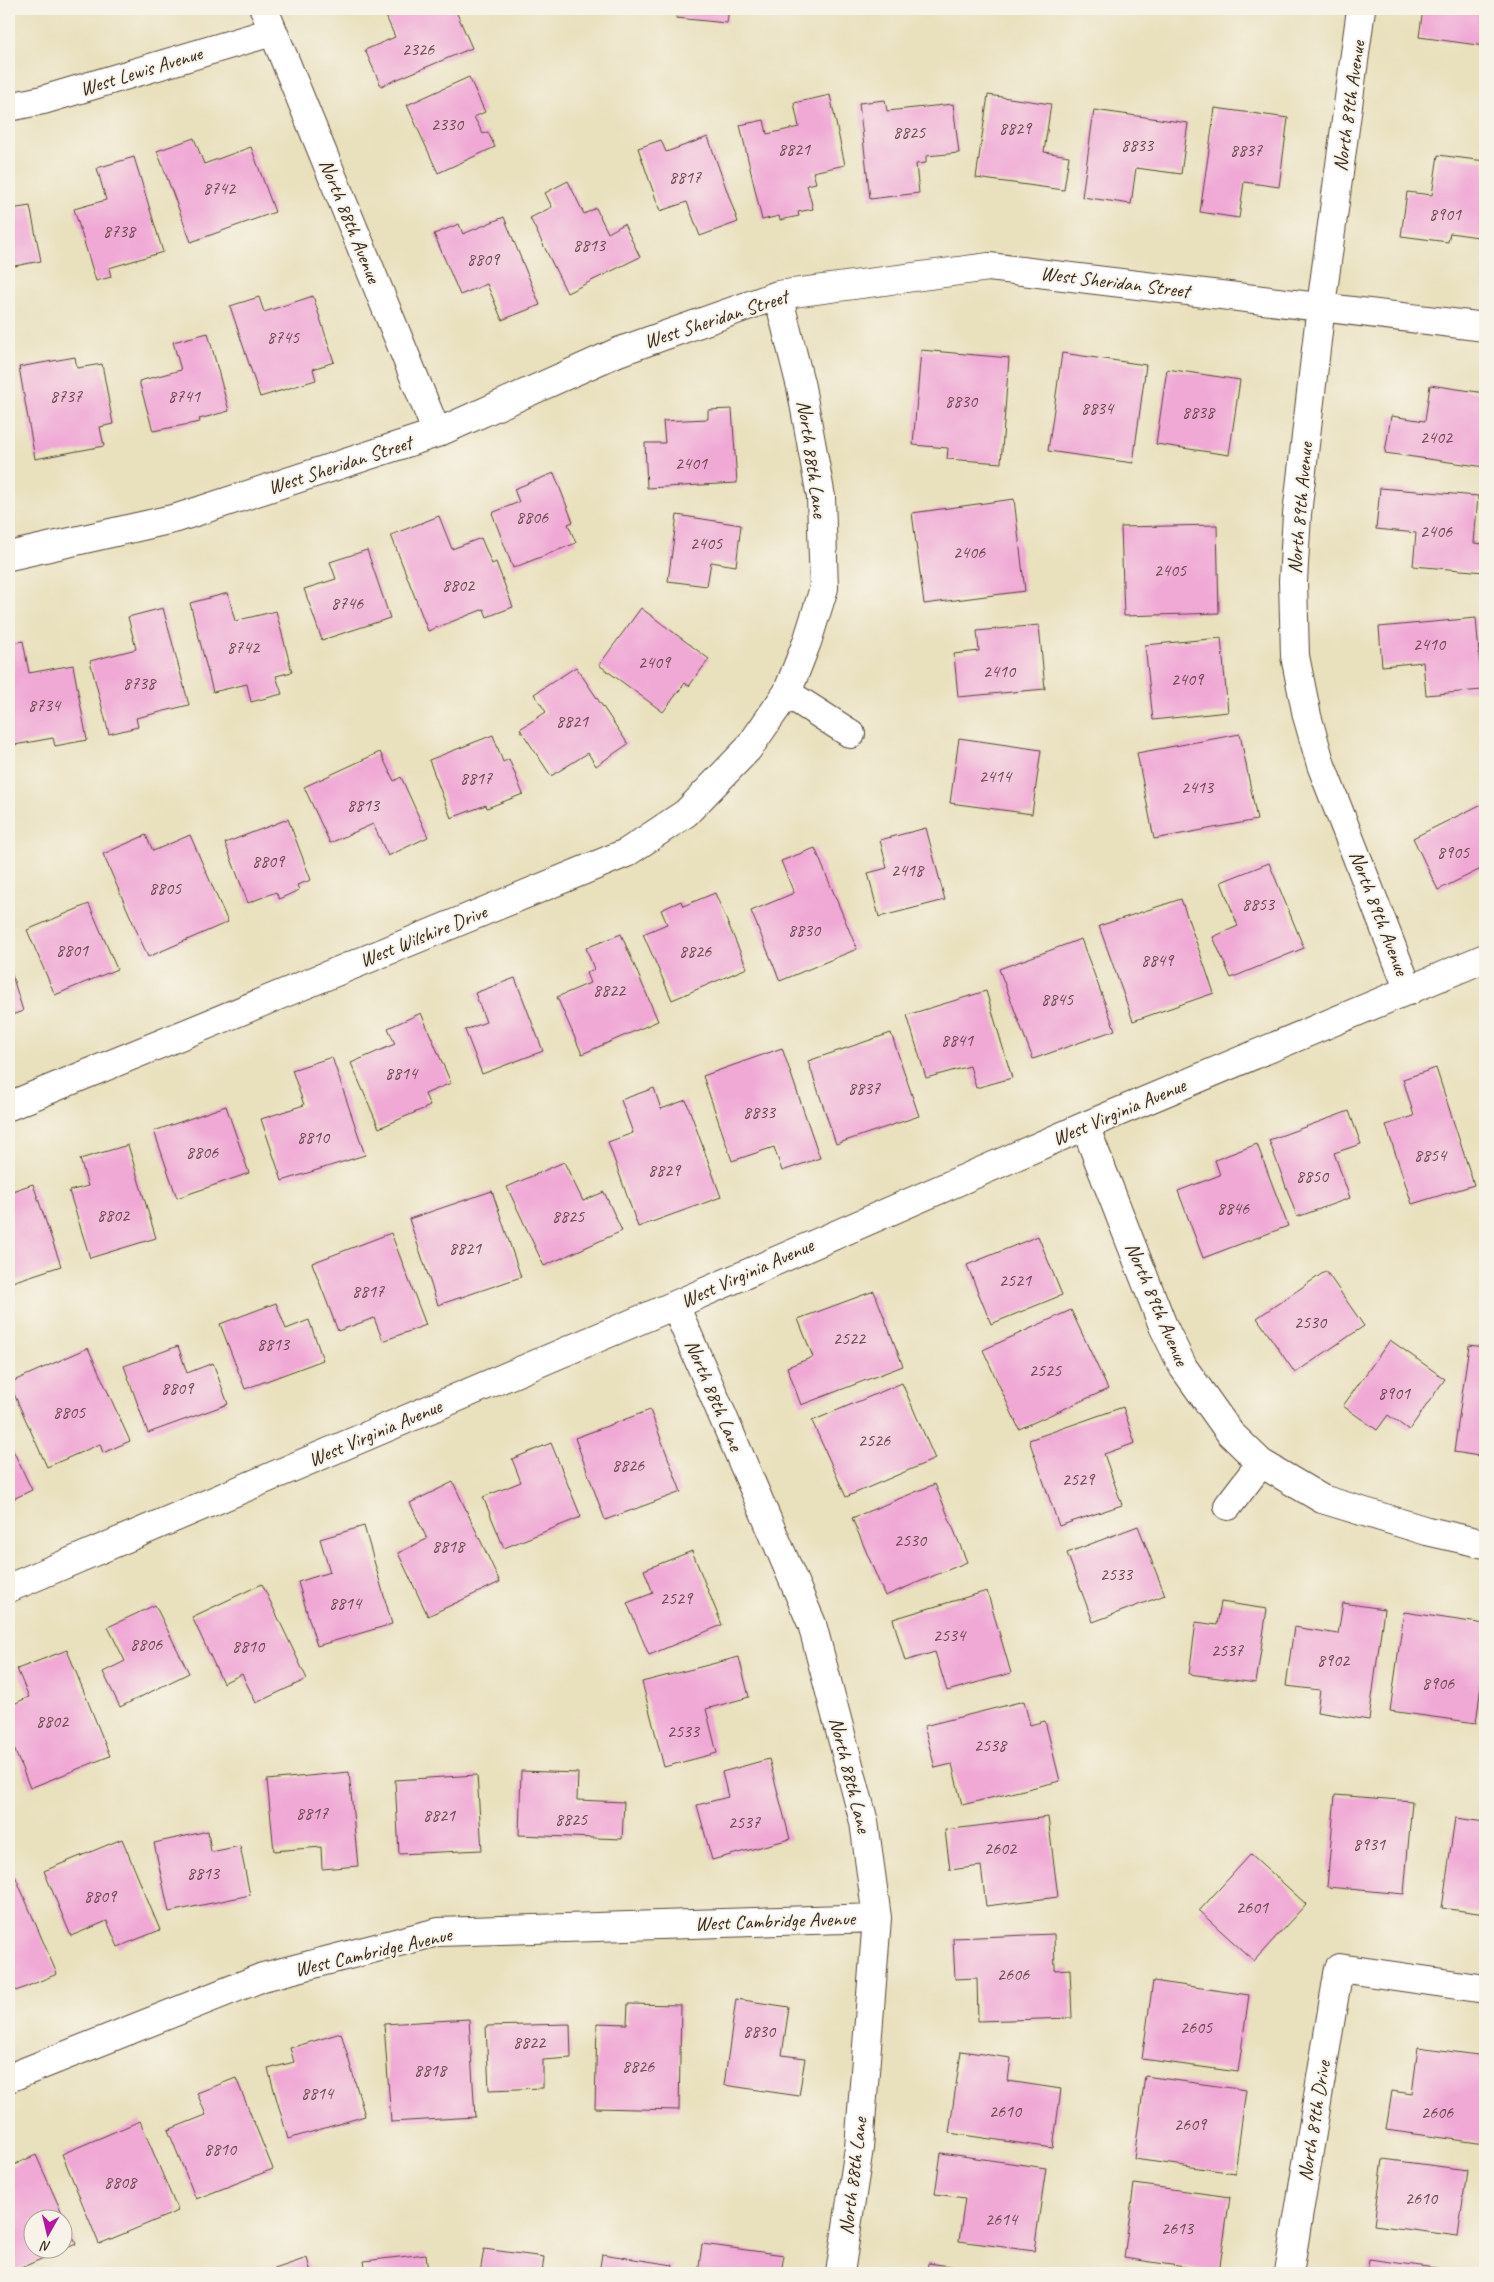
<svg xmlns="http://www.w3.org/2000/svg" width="1494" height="2282" viewBox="0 0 1494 2282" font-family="Caveat,sans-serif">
<rect width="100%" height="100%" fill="#f7f3e8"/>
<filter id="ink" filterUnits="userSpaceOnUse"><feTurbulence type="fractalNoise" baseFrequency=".02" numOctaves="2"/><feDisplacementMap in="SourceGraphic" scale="10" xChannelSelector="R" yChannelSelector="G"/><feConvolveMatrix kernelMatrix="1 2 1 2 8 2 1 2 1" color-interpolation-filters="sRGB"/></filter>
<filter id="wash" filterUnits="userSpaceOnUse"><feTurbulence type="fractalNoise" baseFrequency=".0096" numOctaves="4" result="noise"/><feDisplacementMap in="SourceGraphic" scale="20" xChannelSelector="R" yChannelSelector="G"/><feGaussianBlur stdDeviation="1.12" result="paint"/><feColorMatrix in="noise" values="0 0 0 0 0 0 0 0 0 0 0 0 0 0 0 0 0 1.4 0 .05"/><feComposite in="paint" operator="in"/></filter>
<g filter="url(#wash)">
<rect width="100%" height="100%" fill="#e9e0bd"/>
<g id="blocks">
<!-- building -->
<path fill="#f0a8d5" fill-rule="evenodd" d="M 383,9 L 455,9 L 472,48 L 381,86 L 365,50 L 395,37 Z
M 677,9 L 729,9 L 727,23 L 676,18 Z
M 1423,9 L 1485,9 L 1485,46 L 1419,37 Z
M 469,77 L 485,112 L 474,117 L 483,134 L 488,132 L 495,147 L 438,173 L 407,105 Z
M 830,95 L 845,165 L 813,172 L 816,183 L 807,185 L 813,209 L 798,212 L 799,216 L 780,220 L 779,216 L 762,220 L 740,125 L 764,120 L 767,134 L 799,127 L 794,103 Z
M 988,95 L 1051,104 L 1044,152 L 1069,156 L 1064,190 L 976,178 Z
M 885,100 L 887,111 L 953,104 L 959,153 L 926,156 L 926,163 L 916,164 L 919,193 L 870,199 L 859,103 Z
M 1215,108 L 1288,118 L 1279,187 L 1244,182 L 1239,218 L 1200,212 Z
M 1094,110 L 1188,123 L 1181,174 L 1136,168 L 1131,204 L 1082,197 Z
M 708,137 L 738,222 L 700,236 L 687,202 L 660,211 L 638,148 L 661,140 L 666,152 Z
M 194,138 L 204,164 L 251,147 L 275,212 L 191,242 L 157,151 Z
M 1438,155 L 1485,161 L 1485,238 L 1450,233 L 1448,242 L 1401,236 L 1407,192 L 1432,195 Z
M 134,157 L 163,252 L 109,268 L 111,277 L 96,281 L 74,209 L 106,200 L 97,168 Z
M 568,181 L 584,214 L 596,208 L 608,233 L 624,224 L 640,257 L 567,293 L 530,218 L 552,207 L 545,193 Z
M 9,200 L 11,209 L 30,206 L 41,261 L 9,267 Z
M 504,217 L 540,305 L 502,320 L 487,284 L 460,295 L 434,234 L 459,224 L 463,234 Z
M 313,296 L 334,362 L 313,369 L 316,380 L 260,397 L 230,306 L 259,297 L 264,312 Z
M 208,333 L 229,411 L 199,419 L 200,422 L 153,431 L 139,381 L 181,370 L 173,342 Z
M 921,350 L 1009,358 L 1001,463 L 947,459 L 948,448 L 913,445 Z
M 1062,353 L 1146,365 L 1133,463 L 1048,451 Z
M 75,357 L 77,368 L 102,364 L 113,424 L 100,427 L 104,446 L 35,459 L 19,367 Z
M 1167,369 L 1240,380 L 1229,455 L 1156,444 Z
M 1430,385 L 1485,393 L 1485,467 L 1385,453 L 1391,416 L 1425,421 Z
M 732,409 L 737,483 L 647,488 L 645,443 L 665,443 L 663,421 L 708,419 L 708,410 Z
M 554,473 L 573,522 L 568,524 L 576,543 L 513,568 L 492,513 L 519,502 L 514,489 Z
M 1380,488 L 1478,496 L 1474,543 L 1485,544 L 1485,572 L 1413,566 L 1416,533 L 1376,529 Z
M 1014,499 L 1025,591 L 924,604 L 912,513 Z
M 677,515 L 741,525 L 736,566 L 711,562 L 707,586 L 668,581 Z
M 439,516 L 452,549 L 481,538 L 492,564 L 496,562 L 513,607 L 487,617 L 484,609 L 428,631 L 391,535 Z
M 1217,525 L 1219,613 L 1124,616 L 1121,527 Z
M 367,550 L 390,618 L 322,640 L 304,589 L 336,579 L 330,562 Z
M 228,593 L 235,621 L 276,611 L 292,672 L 276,676 L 282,694 L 251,702 L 247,684 L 213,692 L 190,603 Z
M 163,608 L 189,705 L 136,718 L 138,727 L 109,734 L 90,661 L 136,649 L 128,617 Z
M 641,608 L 709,659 L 689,686 L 685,683 L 663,712 L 599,665 Z
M 1476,618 L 1482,690 L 1426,695 L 1423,662 L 1382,666 L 1379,627 Z
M 1039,625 L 1045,689 L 958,697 L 954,654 L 979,651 L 977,631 Z
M 1221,638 L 1228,712 L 1153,720 L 1145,645 Z
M 23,641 L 29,673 L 73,665 L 87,740 L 55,746 L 53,738 L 9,746 L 9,644 Z
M 576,667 L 628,744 L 596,766 L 588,753 L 551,776 L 520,729 L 546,712 L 534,694 Z
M 1240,734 L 1257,820 L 1154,839 L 1137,753 Z
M 493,735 L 503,762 L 509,759 L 523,794 L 487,808 L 486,805 L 451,818 L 429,760 Z
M 959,738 L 1041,750 L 1032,814 L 950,803 Z
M 380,752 L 394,781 L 401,777 L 428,837 L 388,856 L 373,824 L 330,843 L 304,787 Z
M 1482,804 L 1485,811 L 1485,867 L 1438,890 L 1413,838 Z
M 288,819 L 311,880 L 297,885 L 299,890 L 279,899 L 276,892 L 248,903 L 225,843 Z
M 926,828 L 945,900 L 879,917 L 868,873 L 887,868 L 880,840 Z
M 146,835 L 153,851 L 190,835 L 228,922 L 148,957 L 103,854 Z
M 815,848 L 857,949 L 780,981 L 751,911 L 794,893 L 781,861 Z
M 1269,863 L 1304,948 L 1231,978 L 1213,937 L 1238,926 L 1221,882 Z
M 715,893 L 747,968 L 672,1000 L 643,934 L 667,924 L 661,910 L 681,901 L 683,906 Z
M 1181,899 L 1214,993 L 1133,1021 L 1099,926 Z
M 89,904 L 117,969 L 55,995 L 27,930 Z
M 621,934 L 658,1021 L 582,1054 L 557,997 L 590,983 L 586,973 L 594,969 L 586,948 Z
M 1081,939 L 1115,1030 L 1033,1059 L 999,969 Z
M 9,965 L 23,1011 L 9,1016 Z
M 515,978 L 543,1051 L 482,1074 L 465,1030 L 486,1022 L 475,993 Z
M 986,991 L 1012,1078 L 976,1088 L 970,1066 L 926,1078 L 907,1015 Z
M 421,1013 L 451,1083 L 425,1094 L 430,1106 L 379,1128 L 351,1063 L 395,1044 L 388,1028 Z
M 891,1033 L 919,1116 L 836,1144 L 808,1061 Z
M 782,1048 L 820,1158 L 782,1171 L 774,1147 L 732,1161 L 703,1076 Z
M 332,1057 L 365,1155 L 282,1181 L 261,1119 L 304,1105 L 292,1070 Z
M 1436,1068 L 1474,1185 L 1412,1204 L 1386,1125 L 1414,1116 L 1403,1079 Z
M 654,1088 L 661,1109 L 686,1100 L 721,1197 L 638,1227 L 608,1142 L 633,1133 L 621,1100 Z
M 226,1106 L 249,1173 L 177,1198 L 154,1131 Z
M 1349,1111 L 1361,1144 L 1334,1153 L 1350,1198 L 1297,1217 L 1269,1140 Z
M 1257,1144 L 1288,1226 L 1203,1258 L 1178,1191 L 1220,1175 L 1215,1160 Z
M 128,1145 L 156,1238 L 90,1258 L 69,1191 L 88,1186 L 80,1159 Z
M 564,1162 L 583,1201 L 604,1192 L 622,1231 L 544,1266 L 507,1187 Z
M 33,1184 L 61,1266 L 9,1283 L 9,1192 Z
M 492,1191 L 521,1277 L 438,1305 L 409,1219 Z
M 391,1233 L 426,1325 L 383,1341 L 374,1318 L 338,1331 L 312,1263 Z
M 1038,1236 L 1062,1295 L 991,1324 L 967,1265 Z
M 1326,1271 L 1364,1326 L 1295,1373 L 1257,1318 Z
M 874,1291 L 903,1366 L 801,1405 L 787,1367 L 813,1357 L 798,1319 Z
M 276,1303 L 286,1329 L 309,1320 L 323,1360 L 245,1389 L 220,1324 Z
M 1071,1310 L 1108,1389 L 1019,1429 L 983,1350 Z
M 1390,1340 L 1445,1379 L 1409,1430 L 1388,1415 L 1377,1430 L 1343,1406 Z
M 1469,1345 L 1485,1347 L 1485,1457 L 1454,1452 Z
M 178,1346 L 187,1373 L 213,1363 L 228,1404 L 148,1433 L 124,1366 Z
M 88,1348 L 130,1441 L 103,1453 L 100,1444 L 47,1467 L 9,1383 Z
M 902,1383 L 935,1459 L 846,1497 L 812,1421 Z
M 1123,1407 L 1135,1443 L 1104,1454 L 1122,1505 L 1059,1526 L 1029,1440 Z
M 650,1410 L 681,1492 L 605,1520 L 575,1438 Z
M 9,1442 L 32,1490 L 9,1501 Z
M 551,1443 L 581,1517 L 504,1548 L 483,1497 L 521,1482 L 512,1459 Z
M 453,1482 L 500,1582 L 428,1616 L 398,1553 L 427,1539 L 410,1503 Z
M 935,1484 L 967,1562 L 885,1596 L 852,1518 Z
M 364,1526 L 392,1624 L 317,1646 L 298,1582 L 330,1572 L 320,1539 Z
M 1138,1526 L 1165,1595 L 1093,1622 L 1067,1553 Z
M 692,1551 L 722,1625 L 649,1655 L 627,1603 L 653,1593 L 644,1570 Z
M 262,1584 L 307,1679 L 256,1703 L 242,1674 L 223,1683 L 192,1617 Z
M 987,1591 L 1011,1673 L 947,1691 L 935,1652 L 905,1661 L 893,1619 Z
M 1221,1602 L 1267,1609 L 1256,1683 L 1189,1674 L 1196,1622 L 1217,1625 Z
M 1343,1603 L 1384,1609 L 1369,1720 L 1317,1712 L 1320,1690 L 1286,1686 L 1294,1627 L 1338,1634 Z
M 155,1605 L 189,1673 L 120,1707 L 103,1672 L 125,1661 L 108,1627 Z
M 1404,1612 L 1485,1624 L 1485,1656 L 1476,1723 L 1390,1711 Z
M 67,1650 L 110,1756 L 30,1788 L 9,1736 L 9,1706 L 29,1697 L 17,1669 Z
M 739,1657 L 749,1697 L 706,1709 L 717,1753 L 664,1767 L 642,1682 Z
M 1024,1701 L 1030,1725 L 1045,1721 L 1060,1781 L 962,1805 L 952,1764 L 935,1768 L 924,1726 Z
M 769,1759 L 790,1839 L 712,1860 L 697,1805 L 728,1797 L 722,1772 Z
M 521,1771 L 578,1773 L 577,1800 L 624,1802 L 622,1839 L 519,1835 Z
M 349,1772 L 358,1866 L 322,1869 L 321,1847 L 274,1851 L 267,1780 Z
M 477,1775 L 482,1850 L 399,1854 L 395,1780 Z
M 1335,1795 L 1412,1801 L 1404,1894 L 1327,1887 Z
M 1048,1817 L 1058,1897 L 986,1906 L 981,1866 L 950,1870 L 945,1830 Z
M 1455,1818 L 1485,1822 L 1485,1914 L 1442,1908 Z
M 208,1831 L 211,1852 L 240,1846 L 250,1895 L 169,1912 L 154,1843 Z
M 122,1839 L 160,1930 L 118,1947 L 107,1921 L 71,1936 L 44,1871 Z
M 1251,1854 L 1306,1904 L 1254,1961 L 1199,1911 Z
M 13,1871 L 57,1974 L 16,1991 L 9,1975 L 9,1873 Z
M 1054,1934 L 1055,1970 L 1070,1969 L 1072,2018 L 978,2021 L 977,1978 L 955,1979 L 953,1938 Z
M 1153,1981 L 1249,1995 L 1238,2072 L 1142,2059 Z
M 736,1999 L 789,2007 L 782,2055 L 805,2058 L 799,2096 L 724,2085 Z
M 628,2004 L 681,2005 L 679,2110 L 595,2108 L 597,2023 L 627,2024 Z
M 469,2019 L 475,2117 L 391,2122 L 384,2024 Z
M 570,2024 L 571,2058 L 543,2060 L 543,2088 L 489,2090 L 486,2026 Z
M 341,2033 L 365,2116 L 288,2139 L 268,2069 L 294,2062 L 290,2048 Z
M 1418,2047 L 1485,2056 L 1485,2144 L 1386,2130 L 1392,2091 L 1412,2094 Z
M 961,2051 L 1011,2058 L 1008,2081 L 1061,2089 L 1053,2148 L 949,2133 Z
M 1145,2076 L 1246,2090 L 1235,2173 L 1134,2159 Z
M 236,2078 L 273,2169 L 196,2199 L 168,2130 L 206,2115 L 197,2093 Z
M 140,2121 L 178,2211 L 99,2244 L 62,2154 Z
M 941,2153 L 1046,2168 L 1034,2251 L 959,2241 L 965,2198 L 935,2194 Z
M 36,2155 L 76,2244 L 9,2273 L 9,2167 ZM 32,2220 L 62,2220 L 62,2250 L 32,2250 Z
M 1383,2159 L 1467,2170 L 1458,2236 L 1374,2225 Z
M 1134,2184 L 1230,2197 L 1219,2272 L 1124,2258 Z
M 702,2244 L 784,2255 L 781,2273 L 698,2273 Z
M 484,2249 L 544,2257 L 542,2273 L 480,2273 Z
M 426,2254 L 428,2273 L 366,2273 L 364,2261 Z
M 602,2254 L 673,2265 L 672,2273 L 599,2273 Z
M 307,2258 L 311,2273 L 263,2273 Z
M 1369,2259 L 1450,2270 L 1449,2273 L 1367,2273 Z
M 928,2263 L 995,2272 L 995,2273 L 927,2273 Z"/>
</g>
</g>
<g filter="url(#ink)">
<use href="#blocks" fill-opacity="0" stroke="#554536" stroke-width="1"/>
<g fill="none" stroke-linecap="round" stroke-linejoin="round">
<!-- street casing -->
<g stroke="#554536" stroke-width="30">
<path id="street" d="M 264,9 L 437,433
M 1361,9 L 1321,306 L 1297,514 L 1293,581 L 1295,656 L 1307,716 L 1321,765 L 1409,991
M 9,107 L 43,100 L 272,32
M 9,556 L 177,518 L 437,433 L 618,352 L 778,295 L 989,267 L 1485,327
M 787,693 L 851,734
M 9,1106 L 626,853 L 686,813 L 748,749 L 787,693 L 807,642 L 824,588 L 821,497 L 801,387 L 778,295
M 1085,1126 L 1163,1326 L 1183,1367 L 1230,1433 L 1261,1463 L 1322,1499 L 1427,1531 L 1485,1544
M 675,1305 L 812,1624 L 864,1822 L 877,1918 L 859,2148 L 840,2273
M 1228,1506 L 1261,1463
M 9,1588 L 675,1305 L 1085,1126 L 1485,958
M 9,2078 L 263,1977 L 438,1932 L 877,1918
M 1289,2273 L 1339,1968 L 1485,1989"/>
</g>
<!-- street -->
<use href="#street" stroke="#fff" stroke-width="28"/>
</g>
</g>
<g text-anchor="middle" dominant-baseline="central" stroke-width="4" stroke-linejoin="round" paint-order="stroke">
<!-- number labels -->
<g font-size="18" fill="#684a4c">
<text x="418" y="49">2326</text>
<text x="447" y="124">2330</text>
<text x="1015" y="128">8829</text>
<text x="909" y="132">8825</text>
<text x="1137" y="145">8833</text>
<text x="794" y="149">8821</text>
<text x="1246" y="150">8837</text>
<text x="685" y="177">8817</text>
<text x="219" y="188">8742</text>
<text x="1445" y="214">8901</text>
<text x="119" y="231">8738</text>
<text x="589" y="245">8813</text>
<text x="483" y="259">8809</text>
<text x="283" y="337">8745</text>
<text x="66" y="396">8737</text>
<text x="184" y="396">8741</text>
<text x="961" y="401">8830</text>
<text x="1097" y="408">8834</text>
<text x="1198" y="412">8838</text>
<text x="1436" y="437">2402</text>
<text x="691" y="463">2401</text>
<text x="532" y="517">8806</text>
<text x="1436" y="531">2406</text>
<text x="706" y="543">2405</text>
<text x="969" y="552">2406</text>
<text x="1170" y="570">2405</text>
<text x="458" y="585">8802</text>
<text x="347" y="603">8746</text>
<text x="1429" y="644">2410</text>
<text x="243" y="647">8742</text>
<text x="654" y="662">2409</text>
<text x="999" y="671">2410</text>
<text x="1187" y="679">2409</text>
<text x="139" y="683">8738</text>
<text x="44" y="705">8734</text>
<text x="572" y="721">8821</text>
<text x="995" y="776">2414</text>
<text x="476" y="778">8817</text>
<text x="1197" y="787">2413</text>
<text x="363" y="805">8813</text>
<text x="1453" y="852">8905</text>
<text x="268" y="861">8809</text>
<text x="907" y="870">2418</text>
<text x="165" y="888">8805</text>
<text x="1258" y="904">8853</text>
<text x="804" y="930">8830</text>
<text x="72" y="950">8801</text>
<text x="695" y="951">8826</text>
<text x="1157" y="960">8849</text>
<text x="609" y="990">8822</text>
<text x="1057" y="999">8845</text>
<text x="957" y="1040">8841</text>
<text x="401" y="1073">8814</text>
<text x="864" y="1088">8837</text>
<text x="759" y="1112">8833</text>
<text x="313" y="1137">8810</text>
<text x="202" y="1152">8806</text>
<text x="1430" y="1155">8854</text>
<text x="664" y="1170">8829</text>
<text x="1312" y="1176">8850</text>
<text x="1233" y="1208">8846</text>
<text x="113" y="1215">8802</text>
<text x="568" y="1216">8825</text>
<text x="465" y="1248">8821</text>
<text x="1015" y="1280">2521</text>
<text x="368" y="1291">8817</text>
<text x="1310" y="1322">2530</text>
<text x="849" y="1338">2522</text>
<text x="273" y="1344">8813</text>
<text x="1045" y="1370">2525</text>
<text x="177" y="1388">8809</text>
<text x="1394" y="1393">8901</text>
<text x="69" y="1412">8805</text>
<text x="874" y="1440">2526</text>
<text x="628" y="1465">8826</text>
<text x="1078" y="1479">2529</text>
<text x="910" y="1540">2530</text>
<text x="448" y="1546">8818</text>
<text x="1116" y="1574">2533</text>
<text x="676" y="1598">2529</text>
<text x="345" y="1603">8814</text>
<text x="949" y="1635">2534</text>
<text x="146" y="1644">8806</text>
<text x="248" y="1646">8810</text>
<text x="1227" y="1650">2537</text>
<text x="1333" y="1660">8902</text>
<text x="1438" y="1683">8906</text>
<text x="52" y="1721">8802</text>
<text x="683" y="1731">2533</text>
<text x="990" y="1745">2538</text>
<text x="312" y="1813">8817</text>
<text x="439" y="1815">8821</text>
<text x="571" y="1819">8825</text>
<text x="744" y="1822">2537</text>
<text x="1369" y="1844">8931</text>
<text x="1000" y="1848">2602</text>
<text x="203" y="1873">8813</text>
<text x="100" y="1896">8809</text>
<text x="1252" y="1907">2601</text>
<text x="1013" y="1974">2606</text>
<text x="1196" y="2027">2605</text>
<text x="759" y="2031">8830</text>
<text x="529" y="2042">8822</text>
<text x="638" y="2066">8826</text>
<text x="430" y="2070">8818</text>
<text x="317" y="2093">8814</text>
<text x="1005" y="2111">2610</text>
<text x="1437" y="2112">2606</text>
<text x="1190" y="2124">2609</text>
<text x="220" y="2149">8810</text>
<text x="120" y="2182">8808</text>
<text x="1421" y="2198">2610</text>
<text x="1001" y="2219">2614</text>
<text x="1177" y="2228">2613</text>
</g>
<!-- street labels -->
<g font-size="20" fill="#3b2a1e" stroke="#f7f3e8">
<text transform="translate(141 71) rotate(-17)">West Lewis Avenue</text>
<text transform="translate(1349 106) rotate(-82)">North 89th Avenue</text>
<text transform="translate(350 221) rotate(68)">North 88th Avenue</text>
<text transform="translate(1115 282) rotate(7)">West Sheridan Street</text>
<text transform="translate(716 319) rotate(-18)">West Sheridan Street</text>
<text transform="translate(812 459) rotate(82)">North 88th Lane</text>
<text transform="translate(340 465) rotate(-18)">West Sheridan Street</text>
<text transform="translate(1300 508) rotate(-85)">North 89th Avenue</text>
<text transform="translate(1379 913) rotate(69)">North 89th Avenue</text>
<text transform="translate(423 936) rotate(-22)">West Wilshire Drive</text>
<text transform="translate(1119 1112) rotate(-23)">West Virginia Avenue</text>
<text transform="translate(747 1273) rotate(-24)">West Virginia Avenue</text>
<text transform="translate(1157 1304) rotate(67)">North 89th Avenue</text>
<text transform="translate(714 1395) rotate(67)">North 88th Lane</text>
<text transform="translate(375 1433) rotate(-23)">West Virginia Avenue</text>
<text transform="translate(850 1775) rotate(76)">North 88th Lane</text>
<text transform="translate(775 1921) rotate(-2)">West Cambridge Avenue</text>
<text transform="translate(373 1952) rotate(-13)">West Cambridge Avenue</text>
<text transform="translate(1314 2121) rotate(-81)">North 89th Drive</text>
<text transform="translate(853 2176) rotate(-83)">North 88th Lane</text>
</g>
</g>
<!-- margin -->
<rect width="1494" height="2282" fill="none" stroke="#f7f3e8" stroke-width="30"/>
<!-- north arrow -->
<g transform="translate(48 2234) rotate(188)"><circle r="24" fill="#f7f3e8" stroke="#aca397"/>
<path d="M0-4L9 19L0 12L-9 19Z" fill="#b5179e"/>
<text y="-8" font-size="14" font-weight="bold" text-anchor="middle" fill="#3b2a1e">N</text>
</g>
</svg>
